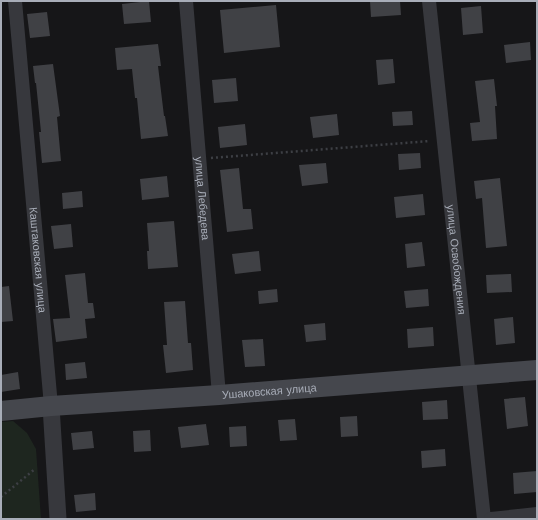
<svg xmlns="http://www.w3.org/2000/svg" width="538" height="520" viewBox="0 0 538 520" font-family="'Work Sans',sans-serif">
<rect width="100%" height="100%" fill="#161618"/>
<!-- green -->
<path fill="#1e261f" d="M 13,421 L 27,433 L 36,449 L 41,519 L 1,519 L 1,422 Z"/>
<!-- building -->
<path fill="#404145" d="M 149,1 L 151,22 L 124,24 L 122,4 Z
M 370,1 L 400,1 L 401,15 L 371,17 Z
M 276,5 L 280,47 L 224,53 L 220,10 Z
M 481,6 L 483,33 L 463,35 L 461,8 Z
M 47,12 L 50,36 L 30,38 L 27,14 Z
M 530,42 L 531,60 L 506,63 L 504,45 Z
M 158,44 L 161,66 L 158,66 L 164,116 L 165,116 L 168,136 L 141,139 L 137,98 L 135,98 L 132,69 L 117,70 L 115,48 Z
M 393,59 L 395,83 L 378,85 L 376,60 Z
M 53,64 L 60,116 L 57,117 L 61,161 L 42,163 L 39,132 L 41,132 L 36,83 L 35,83 L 33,66 Z
M 236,78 L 238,101 L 214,103 L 212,80 Z
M 494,79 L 497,106 L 495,106 L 497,139 L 472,141 L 470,123 L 480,122 L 475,81 Z
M 412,111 L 413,125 L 393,126 L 392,112 Z
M 337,114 L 339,135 L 313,138 L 310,117 Z
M 245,124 L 247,145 L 220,148 L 218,127 Z
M 420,153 L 421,168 L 399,170 L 398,154 Z
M 326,163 L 328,183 L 302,186 L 299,165 Z
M 239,168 L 243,209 L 251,209 L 253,229 L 227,232 L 220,170 Z
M 167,176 L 169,197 L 142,200 L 140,179 Z
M 500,178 L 507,246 L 486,248 L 482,198 L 476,199 L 474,181 Z
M 82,191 L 83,207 L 63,209 L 62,193 Z
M 423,194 L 425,215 L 396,218 L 394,197 Z
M 174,221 L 178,267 L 148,269 L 147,251 L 149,251 L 147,223 Z
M 71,224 L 73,247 L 54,249 L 51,226 Z
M 422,242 L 425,266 L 407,268 L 405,244 Z
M 259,251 L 261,271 L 235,274 L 232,254 Z
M 85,273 L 88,303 L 93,303 L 95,318 L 85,319 L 87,338 L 56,342 L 53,319 L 70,318 L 65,275 Z
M 511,274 L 512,292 L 487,293 L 486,275 Z
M 9,286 L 13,321 L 1,322 L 1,287 Z
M 277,289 L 278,302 L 259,304 L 258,291 Z
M 428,289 L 429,306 L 406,308 L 404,291 Z
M 185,301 L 188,343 L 191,343 L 193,370 L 166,373 L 163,345 L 167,345 L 164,302 Z
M 513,317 L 515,343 L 496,345 L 494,319 Z
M 325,323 L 326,340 L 306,342 L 304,325 Z
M 433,327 L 434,346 L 408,348 L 407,329 Z
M 263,339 L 265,366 L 245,367 L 242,340 Z
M 85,362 L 87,378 L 66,380 L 65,364 Z
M 18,372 L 20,389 L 1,392 L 1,375 Z
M 525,397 L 528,426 L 507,429 L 504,399 Z
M 447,400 L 448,419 L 423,420 L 422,402 Z
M 357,416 L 358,436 L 341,437 L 340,417 Z
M 295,419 L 297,440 L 280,441 L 278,420 Z
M 206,424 L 209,445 L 181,448 L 178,427 Z
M 246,426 L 247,446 L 230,447 L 229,427 Z
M 150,430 L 151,451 L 134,452 L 133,431 Z
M 92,431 L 94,448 L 73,450 L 71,433 Z
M 445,449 L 446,466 L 422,468 L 421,451 Z
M 537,471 L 537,492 L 514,494 L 513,473 Z
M 95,493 L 96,510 L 76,512 L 74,495 Z"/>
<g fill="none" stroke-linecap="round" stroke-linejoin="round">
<!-- path -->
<path stroke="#3d3f44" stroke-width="2.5" stroke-dasharray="2 3" stroke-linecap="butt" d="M 211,158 L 430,141
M 1,497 L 35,469"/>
<!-- minor -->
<g stroke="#37383d" stroke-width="14">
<path id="s1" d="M 15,1 L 51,406"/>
<path id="s2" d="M 186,1 L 219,395"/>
<path id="s3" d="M 429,1 L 484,519"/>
<path d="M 491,519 L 537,514"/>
</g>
<!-- tertiary -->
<path stroke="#37383d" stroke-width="17" d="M 51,406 L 58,519"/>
<!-- secondary -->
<path stroke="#45474d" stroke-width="20" id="s4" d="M 1,411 L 51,406 L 219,395 L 537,370"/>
</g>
<g text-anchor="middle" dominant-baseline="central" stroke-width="3" stroke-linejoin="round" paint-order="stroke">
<!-- street labels -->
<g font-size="11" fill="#a8adb8" stroke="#111113">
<text stroke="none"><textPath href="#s2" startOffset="198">улица Лебедева</textPath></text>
<text stroke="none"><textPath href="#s1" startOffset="260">Каштаковская улица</textPath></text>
<text stroke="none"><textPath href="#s3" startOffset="260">улица Освобождения</textPath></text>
<text stroke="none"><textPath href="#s4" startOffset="269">Ушаковская улица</textPath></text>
</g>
</g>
<!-- border -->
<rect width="538" height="520" fill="none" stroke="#a8adb8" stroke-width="4"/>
</svg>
